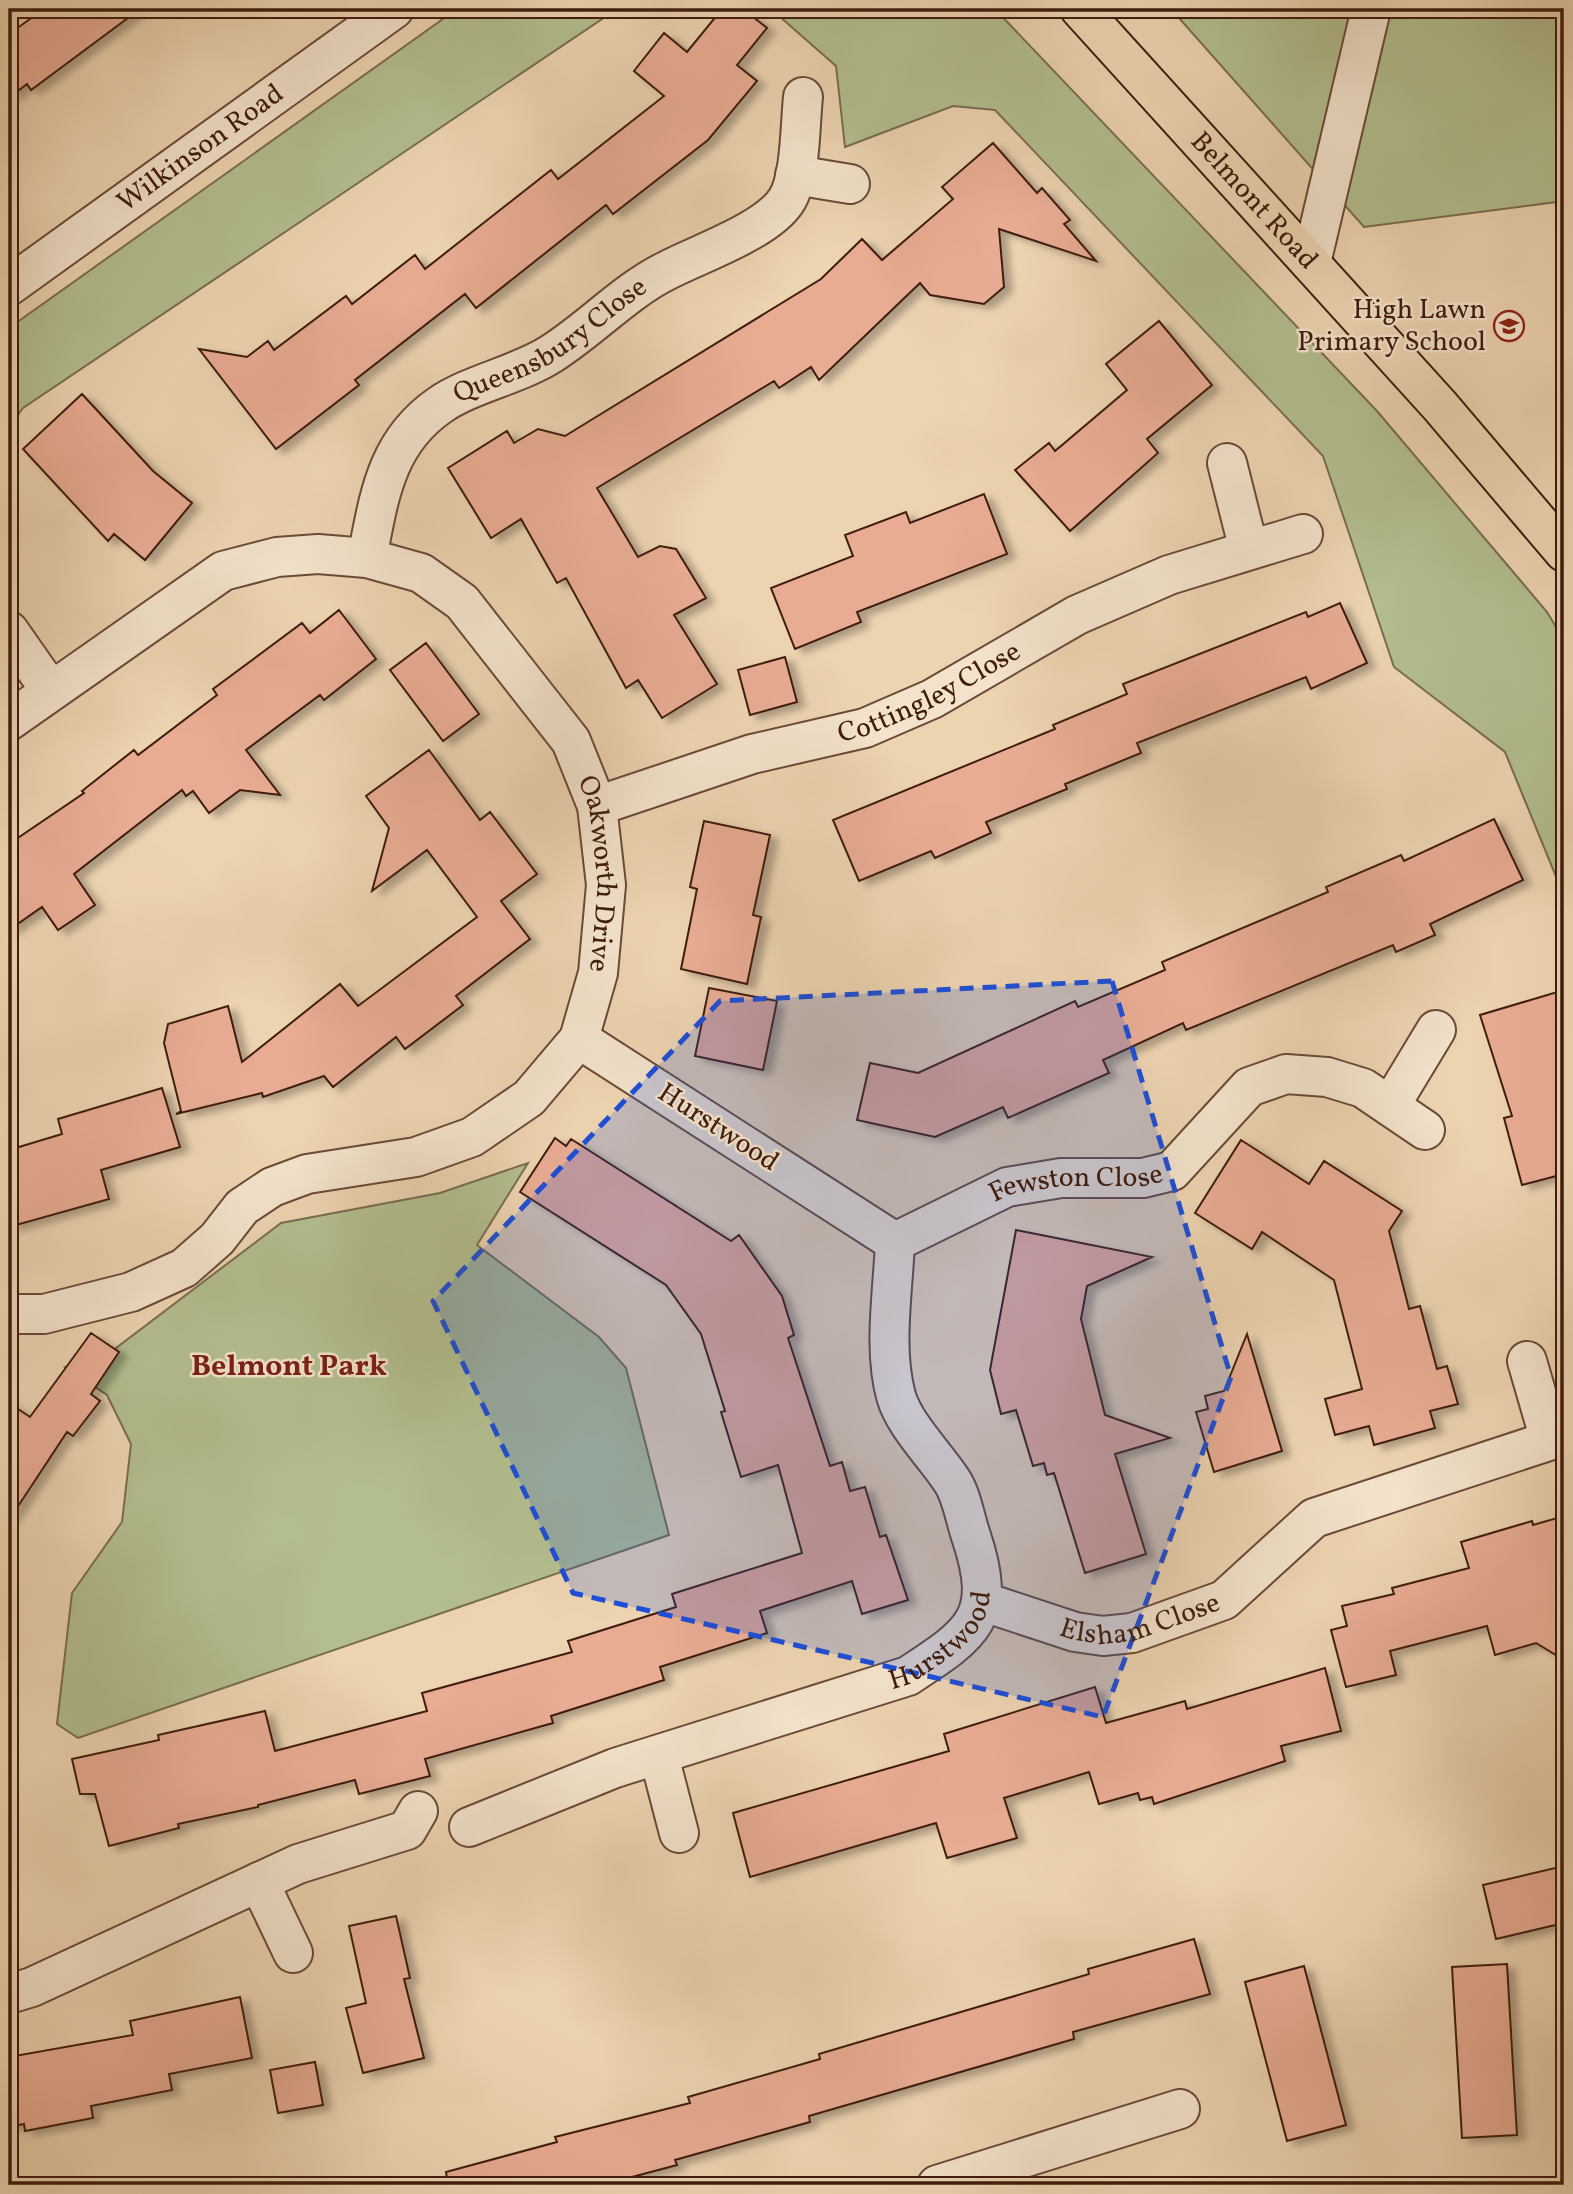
<svg xmlns="http://www.w3.org/2000/svg" width="1573" height="2194" viewBox="0 0 1573 2194" font-family="Vollkorn,serif">
<defs>
<filter id="shadow"><feDropShadow dx="8" dy="4.5" stdDeviation="3.5" flood-color="#0004"/></filter>
</defs>
<rect width="100%" height="100%" fill="#edd4b1"/>
<filter id="stains"><feTurbulence type="fractalNoise" baseFrequency=".00286" numOctaves="4"/><feColorMatrix values="0 0 0 0 .2 0 0 0 0 .09 0 0 0 0 .02 0 0 0 .5 -.17"/></filter>
<radialGradient id="worn" r=".72"><stop offset=".6" stop-color="#630" stop-opacity="0"/><stop offset="1" stop-color="#630" stop-opacity=".3"/></radialGradient>
<!-- green -->
<path fill="#b3be8f" stroke="#796d4e" stroke-width="2" d="M 457,9 L 617,9 L 23,408 L 9,427 L 9,328 Z
M 771,9 L 995,9 L 1377,411 L 1547,612 L 1564,640 L 1564,896 L 1505,752 L 1394,667 L 1323,456 L 995,110 L 953,106 L 845,147 L 836,66 Z
M 1171,9 L 1564,9 L 1564,201 L 1364,227 Z
M 528,1163 L 477,1245 L 599,1337 L 626,1368 L 669,1535 L 78,1738 L 57,1724 L 72,1593 L 122,1522 L 131,1444 L 107,1395 L 65,1367 L 108,1354 L 281,1223 L 440,1193 Z"/>
<!-- building -->
<path fill="#e8ac93" stroke="#3f1c0e" stroke-width="2" filter="url(#shadow)" d="M 44,9 L 140,9 L 31,90 L 27,84 L 9,98 L 9,34 Z
M 722,9 L 743,9 L 767,28 L 737,65 L 757,81 L 708,140 L 613,214 L 606,205 L 476,308 L 465,294 L 355,380 L 359,385 L 276,449 L 199,349 L 247,357 L 268,341 L 274,350 L 346,296 L 352,304 L 415,255 L 425,269 L 551,170 L 558,179 L 664,96 L 634,71 L 664,33 L 687,52 Z
M 993,143 L 1037,193 L 1042,188 L 1070,220 L 1064,224 L 1096,261 L 999,229 L 1004,287 L 984,304 L 930,295 L 920,283 L 819,380 L 811,367 L 779,388 L 774,381 L 597,488 L 638,557 L 660,546 L 676,549 L 706,598 L 674,615 L 717,684 L 662,718 L 638,680 L 626,688 L 566,578 L 557,583 L 521,519 L 491,538 L 448,468 L 507,431 L 514,443 L 538,429 L 565,436 L 821,279 L 862,239 L 882,260 L 953,199 L 942,187 Z
M 1159,321 L 1212,385 L 1147,439 L 1158,453 L 1070,531 L 1015,470 L 1049,443 L 1055,451 L 1127,390 L 1106,364 Z
M 82,394 L 153,471 L 192,503 L 145,560 L 114,534 L 108,541 L 23,449 Z
M 984,494 L 1007,554 L 857,612 L 861,622 L 795,649 L 771,588 L 853,556 L 845,535 L 906,512 L 910,523 Z
M 1340,603 L 1367,663 L 1311,689 L 1306,677 L 1137,743 L 1141,753 L 1065,784 L 1067,789 L 986,822 L 991,833 L 935,858 L 931,851 L 859,881 L 833,820 L 1055,729 L 1053,725 L 1127,694 L 1123,684 L 1306,612 L 1308,617 Z
M 339,610 L 376,659 L 324,700 L 320,695 L 246,750 L 280,795 L 240,790 L 209,813 L 193,791 L 186,796 L 182,790 L 74,874 L 95,905 L 58,930 L 42,907 L 9,930 L 9,844 L 84,793 L 82,791 L 134,750 L 138,755 L 217,695 L 213,689 L 302,623 L 310,633 Z
M 426,643 L 479,714 L 443,741 L 390,670 Z
M 785,657 L 797,702 L 750,715 L 738,670 Z
M 429,750 L 480,820 L 490,812 L 537,874 L 501,901 L 530,939 L 456,996 L 463,1005 L 405,1049 L 396,1037 L 333,1087 L 324,1076 L 263,1097 L 262,1093 L 176,1114 L 181,1111 L 164,1043 L 168,1024 L 228,1006 L 242,1062 L 340,984 L 358,1006 L 477,917 L 427,850 L 372,891 L 389,828 L 366,796 Z
M 1494,819 L 1523,880 L 1430,924 L 1435,935 L 1396,952 L 1393,945 L 1186,1030 L 1183,1023 L 1103,1060 L 1109,1073 L 1008,1118 L 1003,1107 L 935,1137 L 857,1120 L 870,1063 L 918,1073 L 1075,1001 L 1078,1007 L 1165,970 L 1162,962 L 1328,892 L 1326,887 L 1401,855 L 1404,861 Z
M 704,821 L 770,835 L 753,915 L 761,917 L 747,984 L 681,969 L 697,889 L 690,887 Z
M 709,988 L 777,1001 L 763,1070 L 695,1056 Z
M 1564,990 L 1564,1174 L 1522,1185 L 1504,1118 L 1512,1116 L 1480,1015 Z
M 162,1088 L 180,1147 L 101,1170 L 109,1199 L 9,1227 L 9,1150 L 62,1134 L 58,1119 Z
M 555,1138 L 566,1146 L 571,1139 L 731,1241 L 739,1235 L 782,1296 L 794,1335 L 788,1338 L 830,1466 L 842,1462 L 850,1491 L 865,1487 L 880,1537 L 886,1535 L 908,1600 L 862,1614 L 852,1581 L 760,1611 L 767,1633 L 660,1667 L 664,1680 L 551,1716 L 553,1723 L 425,1759 L 430,1776 L 359,1794 L 355,1780 L 258,1805 L 258,1807 L 178,1824 L 179,1828 L 109,1846 L 95,1794 L 80,1794 L 72,1759 L 159,1740 L 158,1735 L 265,1711 L 275,1751 L 427,1711 L 422,1693 L 572,1652 L 568,1641 L 676,1607 L 672,1594 L 802,1553 L 778,1465 L 741,1477 L 721,1412 L 725,1411 L 701,1334 L 666,1285 L 520,1192 Z
M 1241,1140 L 1309,1184 L 1324,1161 L 1402,1211 L 1389,1231 L 1409,1309 L 1420,1306 L 1437,1369 L 1447,1366 L 1458,1404 L 1430,1411 L 1435,1428 L 1374,1445 L 1369,1426 L 1335,1435 L 1325,1399 L 1362,1389 L 1334,1280 L 1262,1232 L 1252,1249 L 1195,1213 Z
M 1016,1230 L 1152,1257 L 1087,1286 L 1081,1319 L 1105,1415 L 1170,1438 L 1115,1454 L 1146,1554 L 1085,1573 L 1054,1473 L 1047,1475 L 1044,1463 L 1033,1466 L 1016,1410 L 1001,1414 L 990,1370 Z
M 91,1333 L 119,1352 L 91,1394 L 100,1401 L 73,1436 L 67,1432 L 9,1520 L 9,1403 L 30,1417 Z
M 1247,1334 L 1282,1451 L 1214,1472 L 1196,1412 L 1208,1409 L 1205,1396 L 1224,1391 Z
M 1564,1516 L 1564,1660 L 1536,1643 L 1495,1655 L 1487,1626 L 1390,1651 L 1396,1675 L 1346,1687 L 1331,1630 L 1347,1626 L 1342,1606 L 1394,1594 L 1392,1588 L 1469,1568 L 1461,1542 L 1532,1521 L 1533,1525 Z
M 1325,1668 L 1341,1731 L 1281,1746 L 1285,1761 L 1154,1804 L 1152,1797 L 1140,1800 L 1138,1793 L 1099,1804 L 1089,1772 L 1004,1798 L 1017,1838 L 947,1858 L 936,1823 L 750,1877 L 733,1813 L 949,1751 L 944,1734 L 1095,1687 L 1106,1723 L 1185,1701 L 1187,1709 Z
M 1564,1866 L 1564,1923 L 1496,1939 L 1483,1885 Z
M 396,1916 L 410,1978 L 404,1979 L 424,2058 L 363,2073 L 346,2008 L 366,2003 L 349,1926 Z
M 1194,1939 L 1210,1994 L 1073,2032 L 1074,2039 L 809,2116 L 810,2122 L 675,2160 L 677,2165 L 602,2185 L 448,2185 L 446,2172 L 557,2142 L 555,2137 L 690,2103 L 688,2097 L 820,2059 L 819,2054 L 1089,1974 L 1088,1969 Z
M 1507,1964 L 1517,2135 L 1462,2138 L 1452,1967 Z
M 1304,1966 L 1346,2125 L 1287,2141 L 1245,1982 Z
M 240,1997 L 252,2058 L 169,2074 L 172,2090 L 91,2106 L 93,2118 L 25,2131 L 24,2124 L 9,2127 L 9,2057 L 133,2035 L 130,2021 Z
M 315,2062 L 323,2105 L 278,2113 L 270,2070 Z"/>
<g fill="none" stroke-linecap="round" stroke-linejoin="round">
<!-- minor casing -->
<g stroke="#6a4a37" stroke-width="42">
<g id="minor">
<path d="M 795,175 L 850,184"/>
<path d="M 1311,263 L 1371,9"/>
<path id="s1" d="M 9,286 L 394,9"/>
<path d="M 1227,463 L 1249,550"/>
<path id="s2" d="M 367,558 C 379,498 385,443 440,405 C 470,384 518,375 551,354 C 592,328 625,291 668,270 C 701,253 766,231 786,201 C 801,179 800,124 803,97"/>
<path d="M 9,631 L 51,691"/>
<path id="s3" d="M 9,721 L 223,571 L 277,557 L 318,554 L 367,558 L 421,573 L 462,602 L 571,741 L 597,806 L 606,885 L 598,973 L 579,1039 L 529,1098 L 472,1137 L 416,1157 L 307,1174 L 272,1187 L 242,1207 L 217,1239 L 184,1268 L 131,1292 L 44,1314 L 9,1314"/>
<path id="s4" d="M 597,806 L 752,754 L 865,728 L 932,699 L 1077,615 L 1169,575 L 1303,534"/>
<path d="M 1390,1106 L 1436,1030"/>
<path id="s5" d="M 895,1242 L 1007,1187 L 1061,1178 L 1143,1178 L 1172,1171 L 1249,1087 L 1286,1074 L 1327,1077 L 1363,1088 L 1425,1130"/>
<path d="M 1527,1361 L 1550,1440"/>
<path id="s6" d="M 984,1602 L 1075,1632 L 1103,1636 L 1132,1633 L 1224,1600 L 1314,1518 L 1564,1436"/>
<path d="M 659,1756 L 679,1833"/>
<path id="s7" d="M 469,1827 L 615,1768 L 908,1676 C 974,1633 998,1617 971,1536 C 965,1519 962,1496 952,1481 C 936,1456 904,1425 896,1396 C 883,1349 893,1291 895,1242 L 579,1039"/>
<path d="M 259,1882 L 293,1953"/>
<path d="M 9,1994 L 32,1987 L 298,1864 L 407,1830 L 418,1811"/>
<path d="M 937,2185 L 1180,2109"/>
</g>
</g>
<!-- major casing -->
<g stroke="#3f1c0e" stroke-width="42">
<g id="major">
<path id="s8" d="M 1080,9 L 1440,406 L 1564,552"/>
</g>
</g>
<!-- minor -->
<use href="#minor" stroke="#f3e3cc" stroke-width="38"/>
<!-- major -->
<use href="#major" stroke="#edd4b1" stroke-width="38"/>
</g>
<!-- marked area -->
<path fill="#1d4ed8" fill-opacity="0.2" stroke="#1d4ed8" stroke-width="5" stroke-dasharray="14 9" stroke-linejoin="round" d="M 1112,981 L 1231,1377 L 1103,1717 L 573,1593 L 433,1301 L 720,1001 Z"/>
<!-- icons -->
<defs>
<g id="school-ring" transform="scale(1.575)"><circle r="9.5" fill="#f3e3cc" stroke="#8f2418" stroke-width="1.5"/><path d="M0-5L7-2L0 1L-7-2ZM-4 1L0 2.5L4 1V4Q0 6-4 4Z" fill="#8f2418"/></g>
</defs>
<g fill-rule="evenodd">
<use href="#school-ring" x="1509" y="326"/>
</g>
<g text-anchor="middle" dominant-baseline="central" stroke-width="5" stroke-linejoin="round" paint-order="stroke">
<!-- street labels -->
<g font-size="28" fill="#3f1c0e" stroke="#f3e3cc">
<text stroke="none"><textPath href="#s1" startOffset="236">Wilkinson Road</textPath></text>
<text stroke="none"><textPath href="#s8" startOffset="259">Belmont Road</textPath></text>
<text stroke="none"><textPath href="#s2" startOffset="303">Queensbury Close</textPath></text>
<text stroke="none"><textPath href="#s4" startOffset="352">Cottingley Close</textPath></text>
<text stroke="none"><textPath href="#s3" startOffset="828">Oakworth Drive</textPath></text>
<text transform="translate(718 1128) rotate(33)">Hurstwood</text>
<text stroke="none"><textPath href="#s5" startOffset="194">Fewston Close</textPath></text>
<text stroke="none"><textPath href="#s6" startOffset="163">Elsham Close</textPath></text>
<text stroke="none"><textPath href="#s7" startOffset="514">Hurstwood</textPath></text>
</g>
<!-- poi labels -->
<g font-size="28" fill="#3f1c0e" stroke="#f3e3cc" text-anchor="end">
<text x="1486" y="310">High Lawn<tspan x="1486" dy="32">Primary School</tspan></text>
</g>
<!-- neighbourhood labels -->
<g font-size="30" font-weight="bold" fill="#7a1f14" stroke="#f3e3cc">
<text x="289" y="1367">Belmont Park</text>
</g>
</g>
<!-- margin -->
<rect width="1573" height="2194" fill="none" stroke="#edd4b1" stroke-width="35"/>
<rect x="10" y="10" width="1552" height="2173" fill="none" stroke="#3f1c0e" stroke-width="3.5"/>
<rect x="18" y="18" width="1538" height="2159" fill="none" stroke="#3f1c0e" stroke-width="2"/>
<rect width="100%" height="100%" filter="url(#stains)"/>
<rect width="100%" height="100%" fill="url(#worn)"/>
</svg>
